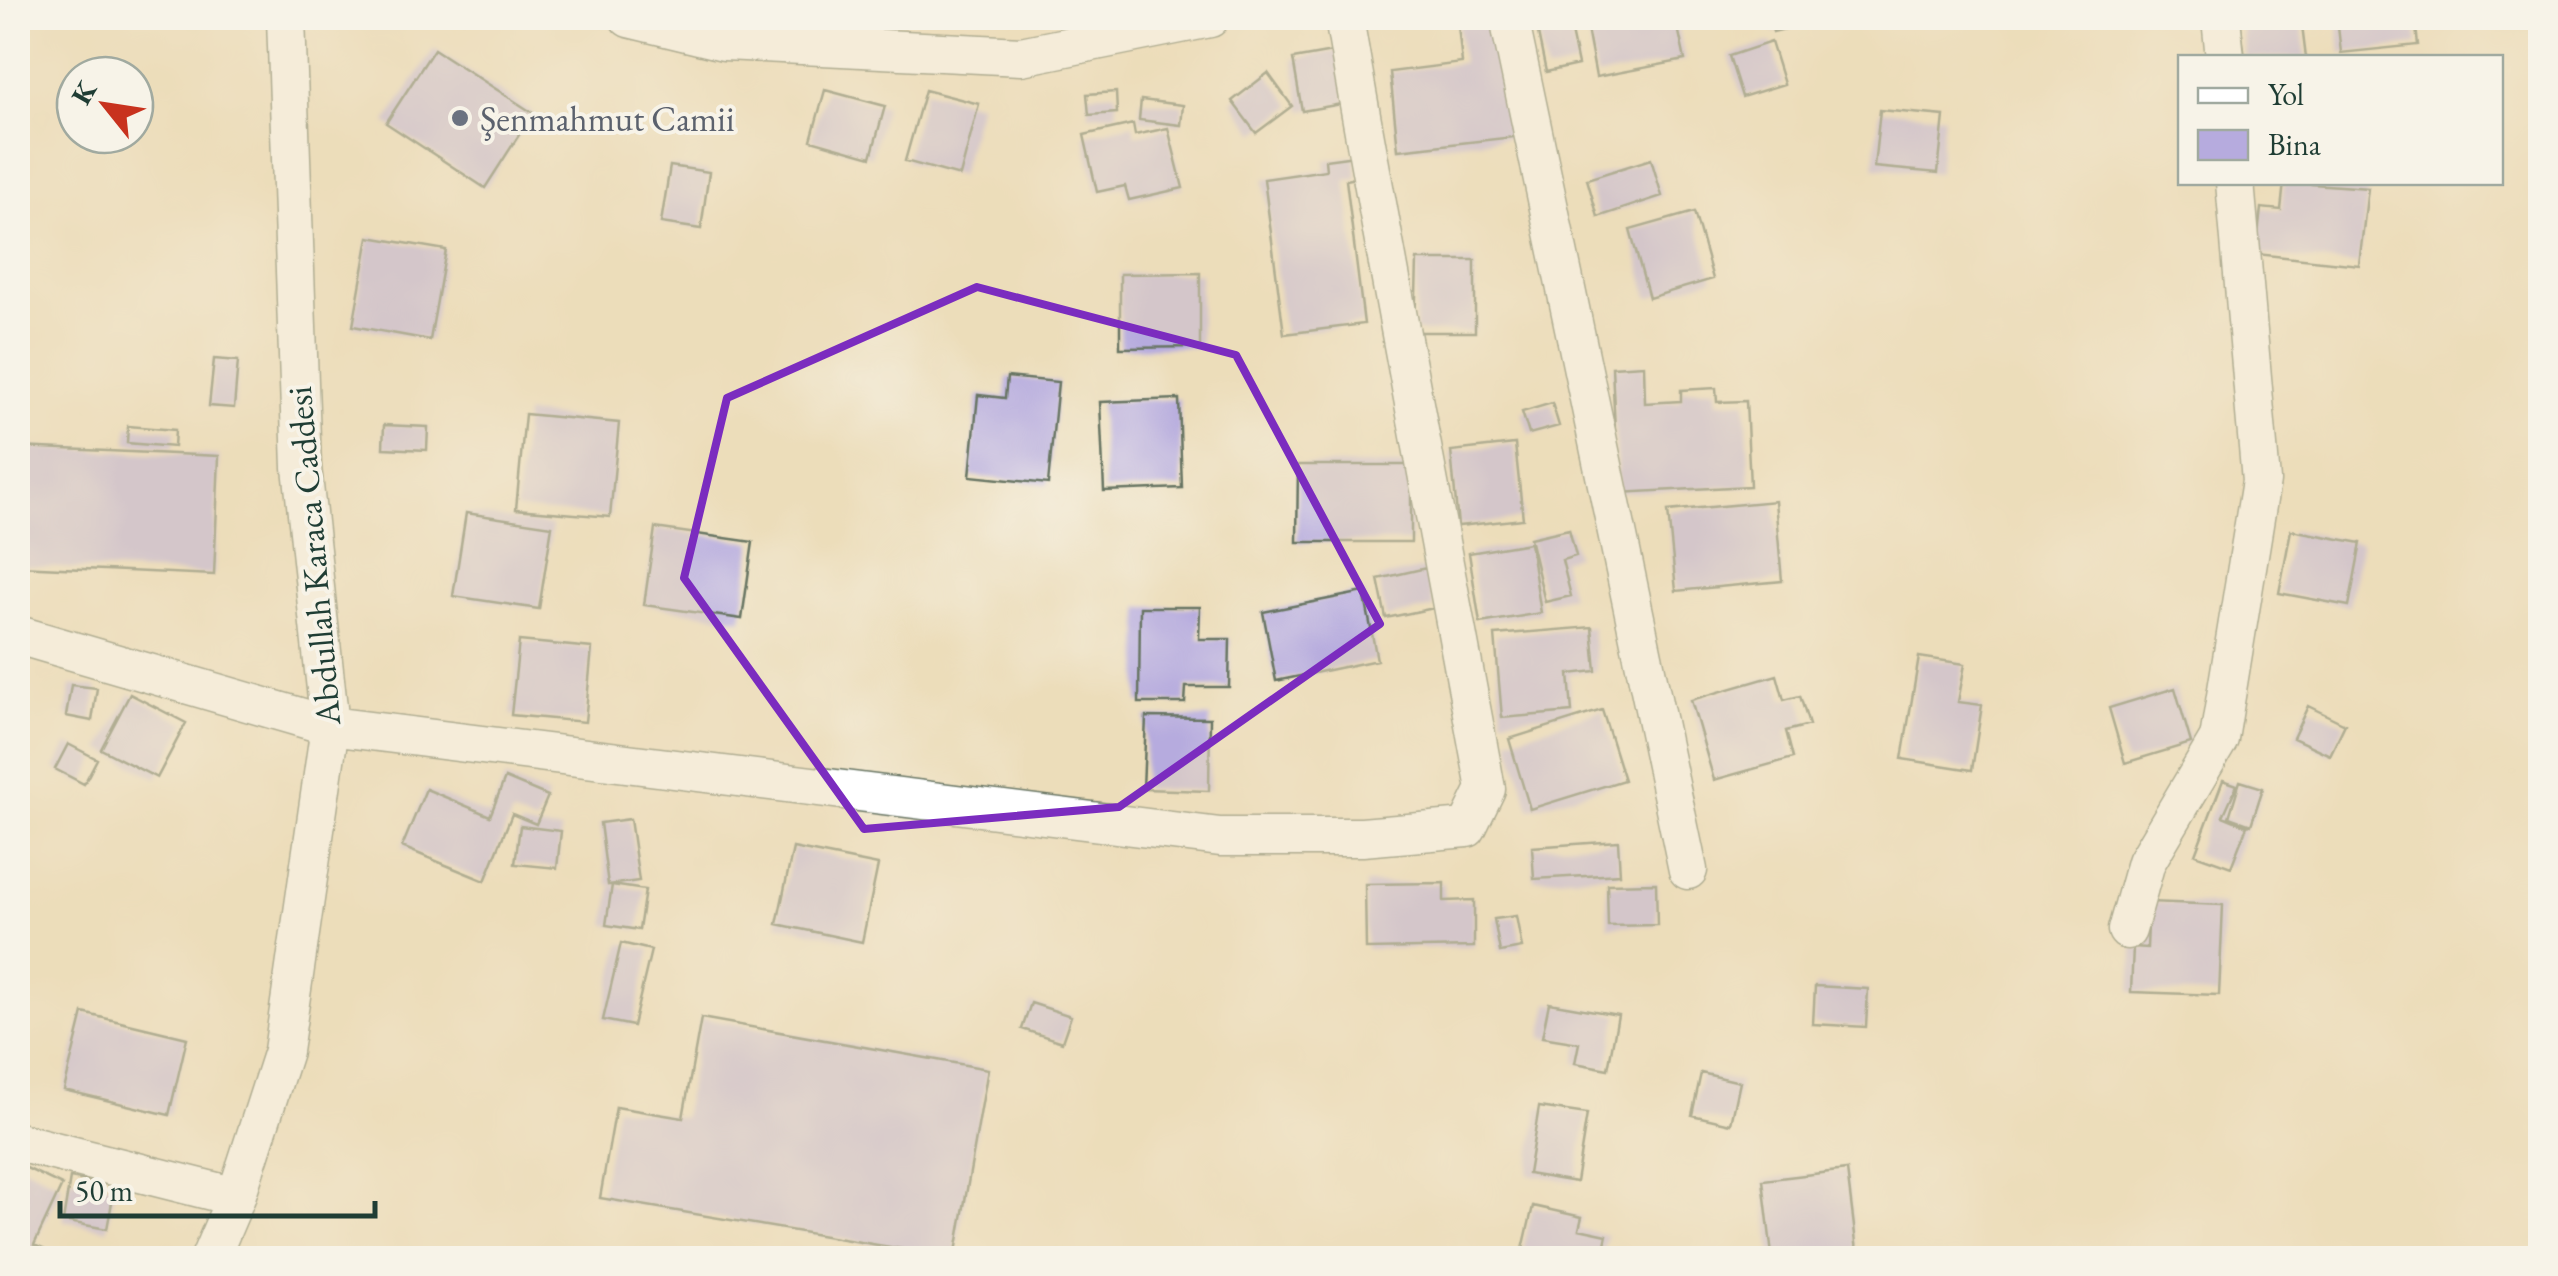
<svg xmlns="http://www.w3.org/2000/svg" width="2558" height="1276" viewBox="0 0 2558 1276" font-family="'EB Garamond',serif">
<rect width="100%" height="100%" fill="#f7f3e8"/>
<filter id="ink" filterUnits="userSpaceOnUse"><feTurbulence type="fractalNoise" baseFrequency=".01" numOctaves="2"/><feDisplacementMap in="SourceGraphic" scale="20" xChannelSelector="R" yChannelSelector="G"/><feConvolveMatrix kernelMatrix="1 2 1 2 8 2 1 2 1" color-interpolation-filters="sRGB"/></filter>
<filter id="wash" filterUnits="userSpaceOnUse"><feTurbulence type="fractalNoise" baseFrequency=".0048" numOctaves="4" result="noise"/><feDisplacementMap in="SourceGraphic" scale="40" xChannelSelector="R" yChannelSelector="G"/><feGaussianBlur stdDeviation="2.25" result="paint"/><feColorMatrix in="noise" values="0 0 0 0 0 0 0 0 0 0 0 0 0 0 0 0 0 1.4 0 .05"/><feComposite in="paint" operator="in"/></filter>
<g filter="url(#wash)">
<rect width="100%" height="100%" fill="#ecddba"/>
<g id="blocks">
<!-- building -->
<path fill="#b6abde" d="M 1568,18 L 1578,65 L 1546,72 L 1535,19 Z
M 1585,18 L 1676,18 L 1685,60 L 1596,77 Z
M 1769,18 L 1825,18 L 1825,19 L 1773,32 Z
M 2240,18 L 2301,18 L 2306,58 L 2245,58 Z
M 2337,18 L 2415,18 L 2418,45 L 2341,53 Z
M 1501,20 L 1514,137 L 1398,150 L 1390,72 L 1462,63 L 1458,25 Z
M 1771,42 L 1784,84 L 1742,97 L 1729,56 Z
M 434,49 L 533,113 L 485,188 L 386,123 Z
M 1338,51 L 1347,103 L 1302,111 L 1293,59 Z
M 1268,73 L 1292,106 L 1256,133 L 1232,101 Z
M 825,90 L 885,106 L 871,157 L 811,140 Z
M 925,90 L 979,104 L 960,176 L 905,161 Z
M 1116,92 L 1117,113 L 1089,115 L 1087,94 Z
M 1141,100 L 1183,105 L 1181,125 L 1139,120 Z
M 1880,110 L 1944,116 L 1938,173 L 1874,167 Z
M 1133,124 L 1135,135 L 1168,128 L 1183,188 L 1129,200 L 1125,186 L 1097,192 L 1084,135 Z
M 1355,156 L 1357,178 L 1346,180 L 1364,324 L 1284,334 L 1264,179 L 1326,170 L 1325,160 Z
M 1651,159 L 1662,196 L 1598,217 L 1587,179 Z
M 670,166 L 709,172 L 701,229 L 661,223 Z
M 2284,182 L 2368,188 L 2359,265 L 2256,254 L 2261,208 L 2281,210 Z
M 1694,212 L 1713,279 L 1649,298 L 1630,230 Z
M 369,237 L 446,250 L 430,340 L 353,326 Z
M 1417,260 L 1475,260 L 1475,332 L 1415,332 Z
M 1200,273 L 1200,347 L 1120,348 L 1120,274 Z
M 214,359 L 238,361 L 234,408 L 209,406 Z
M 1644,365 L 1645,403 L 1681,401 L 1681,390 L 1716,388 L 1717,402 L 1746,401 L 1750,486 L 1618,493 L 1612,367 Z
M 1007,377 L 1058,382 L 1048,484 L 970,476 L 978,395 L 1005,398 Z
M 1179,399 L 1182,488 L 1104,491 L 1100,402 Z
M 1552,403 L 1559,426 L 1529,434 L 1522,412 Z
M 525,414 L 619,423 L 610,517 L 516,509 Z
M 384,425 L 428,427 L 427,450 L 383,448 Z
M 128,426 L 175,430 L 174,447 L 127,443 Z
M 1515,444 L 1523,519 L 1458,526 L 1451,451 Z
M 18,447 L 219,456 L 214,575 L 18,566 Z
M 1298,465 L 1411,465 L 1411,542 L 1297,542 Z
M 1775,501 L 1782,581 L 1676,591 L 1668,511 Z
M 466,513 L 552,526 L 539,609 L 453,596 Z
M 655,528 L 753,542 L 742,619 L 644,605 Z
M 1569,529 L 1576,556 L 1562,560 L 1571,596 L 1545,602 L 1530,538 Z
M 2291,530 L 2361,543 L 2349,606 L 2279,593 Z
M 1530,543 L 1541,613 L 1480,623 L 1469,553 Z
M 1426,568 L 1434,608 L 1386,618 L 1378,579 Z
M 1364,592 L 1377,660 L 1276,681 L 1263,612 Z
M 1140,607 L 1200,607 L 1199,639 L 1230,639 L 1229,687 L 1186,687 L 1185,703 L 1139,703 Z
M 1592,627 L 1596,671 L 1569,674 L 1572,712 L 1502,718 L 1495,635 Z
M 519,641 L 592,648 L 585,722 L 511,715 Z
M 1919,657 L 1965,664 L 1958,702 L 1982,705 L 1972,770 L 1902,759 Z
M 1777,675 L 1784,700 L 1800,696 L 1809,725 L 1786,731 L 1793,758 L 1714,780 L 1691,700 Z
M 71,685 L 97,688 L 92,721 L 66,716 Z
M 2175,688 L 2191,743 L 2125,763 L 2109,708 Z
M 130,694 L 186,723 L 157,778 L 101,749 Z
M 2308,706 L 2345,724 L 2330,755 L 2293,738 Z
M 1602,710 L 1624,780 L 1530,809 L 1509,739 Z
M 1146,717 L 1210,718 L 1209,791 L 1143,789 Z
M 68,744 L 97,759 L 84,784 L 55,769 Z
M 505,778 L 548,796 L 536,824 L 512,814 L 485,881 L 402,847 L 426,789 L 490,816 Z
M 2223,780 L 2237,785 L 2223,816 L 2247,826 L 2231,867 L 2195,854 Z
M 2240,781 L 2263,788 L 2251,825 L 2229,817 Z
M 630,819 L 639,881 L 608,885 L 600,823 Z
M 520,826 L 561,831 L 557,868 L 515,864 Z
M 1618,841 L 1620,874 L 1534,879 L 1532,847 Z
M 793,848 L 878,865 L 862,942 L 777,924 Z
M 1444,883 L 1444,901 L 1474,900 L 1474,947 L 1366,949 L 1365,884 Z
M 1656,883 L 1657,925 L 1608,926 L 1607,884 Z
M 612,885 L 645,890 L 639,930 L 606,925 Z
M 2149,902 L 2223,905 L 2219,995 L 2131,992 L 2133,947 L 2147,948 Z
M 1516,916 L 1522,948 L 1500,952 L 1494,919 Z
M 621,943 L 651,950 L 633,1026 L 603,1020 Z
M 1815,986 L 1868,989 L 1866,1027 L 1813,1024 Z
M 1031,1003 L 1071,1016 L 1062,1042 L 1022,1029 Z
M 1549,1003 L 1618,1015 L 1608,1069 L 1575,1063 L 1579,1043 L 1542,1037 Z
M 83,1013 L 187,1038 L 169,1115 L 64,1090 Z
M 701,1018 L 988,1069 L 955,1258 L 600,1198 L 616,1107 L 683,1118 Z
M 1701,1073 L 1740,1082 L 1731,1124 L 1692,1115 Z
M 1539,1107 L 1587,1114 L 1576,1182 L 1528,1174 Z
M 18,1164 L 62,1185 L 34,1245 L 63,1258 L 18,1258 Z
M 1847,1170 L 1857,1251 L 1831,1254 L 1832,1258 L 1761,1258 L 1772,1255 L 1763,1180 Z
M 70,1178 L 115,1186 L 107,1229 L 63,1221 Z
M 1533,1206 L 1582,1217 L 1579,1229 L 1607,1235 L 1602,1258 L 1521,1258 Z"/>
</g>
</g>
<g filter="url(#ink)">
<use href="#blocks" fill-opacity="0" stroke="#677563" stroke-width="2.5"/>
<g fill="none" stroke-linecap="round" stroke-linejoin="round">
<!-- minor casing -->
<g stroke="#677563" stroke-width="41">
<path id="minor" d="M 629,18 L 724,41 L 1021,56 L 1210,18
M 1509,18 L 1688,870
M 2221,18 L 2225,58
M 18,635 L 330,726 L 1220,837 L 1362,837 L 1467,828 L 1486,789 C 1439,531 1388,275 1344,18
M 2127,930 L 2146,862 L 2219,739 L 2261,481 L 2235,182
M 18,1142 L 236,1197
M 210,1258 L 236,1197 L 283,1051 L 330,726 L 302,467 L 286,18"/>
</g>
<!-- minor -->
<use href="#minor" stroke="#fff" stroke-width="38"/>
</g>
</g>
<!-- marked area -->
<path d="M0 0H2558V1276H0ZM 977,287 L 1236,355 L 1380,624 L 1119,807 L 864,829 L 684,578 L 727,398 Z" fill="#ecddba" fill-opacity=".55" fill-rule="evenodd"/>
<path fill="none" stroke="#7b2cbf" stroke-width="8" stroke-linejoin="round" d="M 977,287 L 1236,355 L 1380,624 L 1119,807 L 864,829 L 684,578 L 727,398 Z"/>
<!-- markers -->
<circle fill="#6b7280" stroke="#f7f3e8" stroke-width="4" cx="460" cy="118" r="10"/>
<g text-anchor="middle" dominant-baseline="central" stroke-width="8" stroke-linejoin="round" paint-order="stroke">
<!-- worship labels -->
<g font-size="35" fill="#5b616d" stroke="#f7f3e8" text-anchor="start">
<text x="480" y="118">Şenmahmut Camii</text>
</g>
<!-- street labels -->
<g font-size="35" fill="#1f3d34" stroke="#f7f3e8">
<text transform="translate(313 556) rotate(-95)">Abdullah Karaca Caddesi</text>
</g>
</g>
<!-- margin -->
<rect width="2558" height="1276" fill="none" stroke="#f7f3e8" stroke-width="60"/>
<!-- legend -->
<rect x="2178" y="55" width="325" height="130" fill="#f7f3e8" stroke="#a1aaa0" stroke-width="2.5"/>
<rect x="2198" y="88" width="50" height="15" fill="#ffffff" stroke="#a1aaa0" stroke-width="2.5"/>
<text x="2268" y="105" font-size="30" fill="#1f3d34">Yol</text>
<rect x="2198" y="130" width="50" height="30" fill="#b6abde" stroke="#a1aaa0" stroke-width="2.5"/>
<text x="2268" y="155" font-size="30" fill="#1f3d34">Bina</text>
<!-- north arrow -->
<g transform="translate(105 105) rotate(300)"><circle r="48" fill="#f7f3e8" stroke="#a1aaa0" stroke-width="2.5"/>
<path d="M0-8L18 38L0 25L-18 38Z" fill="#c8321e"/>
<text y="-15" font-size="28" font-weight="bold" text-anchor="middle" fill="#1f3d34">K</text>
</g>
<!-- scale -->
<path d="M60 1201v15h315v-15" fill="none" stroke="#1f3d34" stroke-width="5"/>
<text x="75" y="1201" font-size="30" fill="#1f3d34" stroke="#f7f3e8" stroke-width="8" paint-order="stroke">50 m</text>
</svg>
